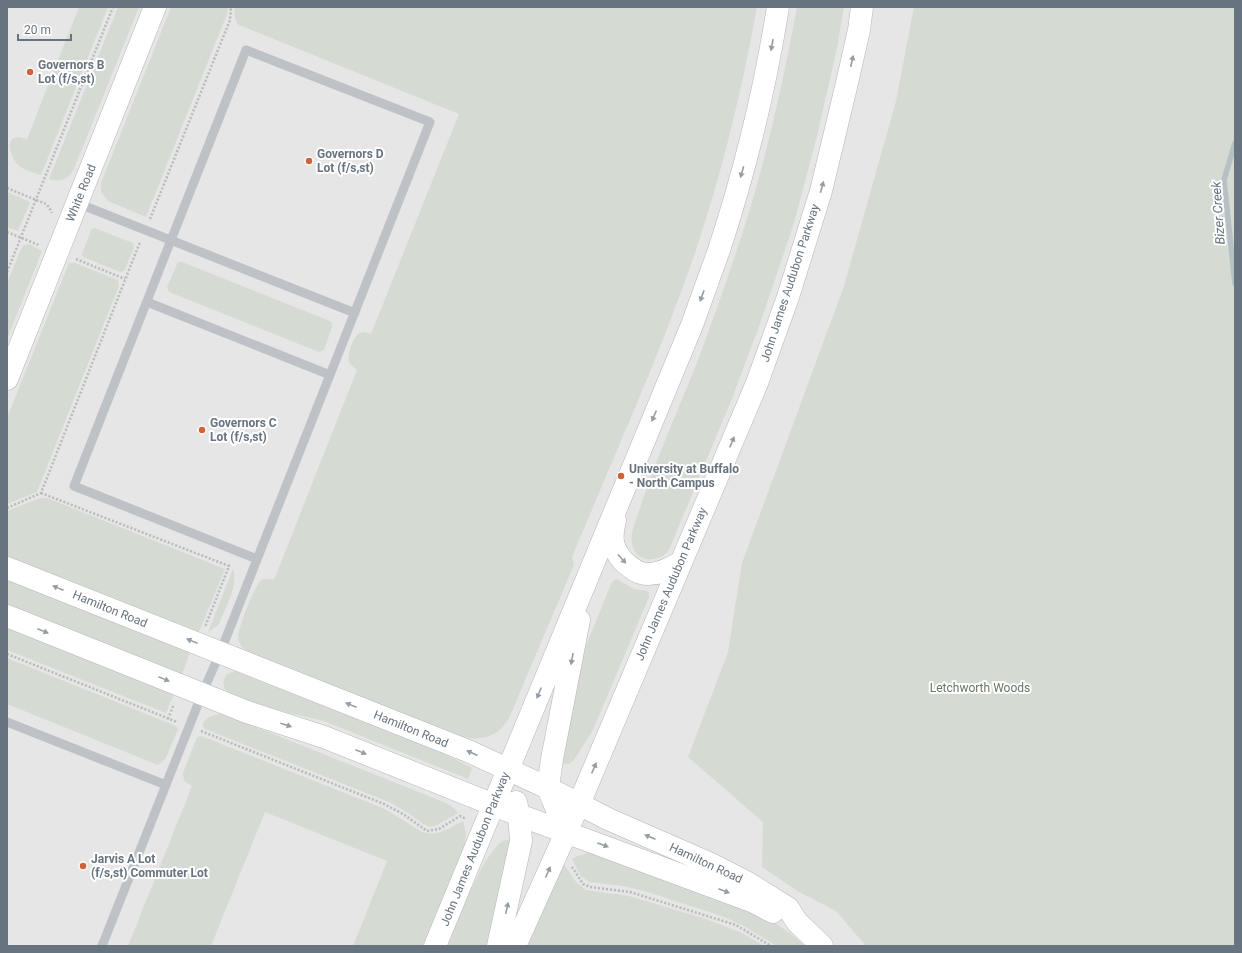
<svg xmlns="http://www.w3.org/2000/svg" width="1242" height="953" viewBox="0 0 1242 953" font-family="Roboto,sans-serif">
<rect width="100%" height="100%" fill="#f4f5f1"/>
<!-- built -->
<path fill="#e5e6e5" d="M 7,7 L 1235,7 L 1235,946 L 7,946 Z"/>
<!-- green -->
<path fill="#d5dbd3" d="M 79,7 L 108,7 L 41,175 C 34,173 24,170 18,165 C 12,159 3,138 18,137 C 21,137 24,139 27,139 Z
M 118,7 L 139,7 L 74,169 C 69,179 60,183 49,179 Z
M 171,7 L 228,7 L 227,14 L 146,217 L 108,201 L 101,192 L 101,183 Z
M 235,7 L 757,7 C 742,90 722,173 695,253 C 659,357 614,456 572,557 L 574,565 L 509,718 C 498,737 482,741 462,737 L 248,652 C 242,648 239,644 238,637 C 238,629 255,583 262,580 C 265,578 270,579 274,580 L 357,370 L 349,363 C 347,355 353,334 362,332 C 365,332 369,333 371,334 L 459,114 L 239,25 C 233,20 235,14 235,7 Z
M 797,7 L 844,7 L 837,48 L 817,136 L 794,223 L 761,321 L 731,401 L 669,550 C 658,564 635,563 632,543 C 630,533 636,520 639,511 C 657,455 682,402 703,347 C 724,288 746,228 762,166 C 776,114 787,60 797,7 Z
M 914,7 L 1235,7 L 1235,946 L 866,946 L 836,911 L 799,892 L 762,867 L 763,822 L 688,757 L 728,652 L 742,563 L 844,286 L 896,101 Z
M 7,192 L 30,202 L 18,231 L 7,227 Z
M 94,228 L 133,243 L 134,248 L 124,271 L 120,272 L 83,257 L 82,254 L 91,230 Z
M 29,244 L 42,251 L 7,339 L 7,283 L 21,249 L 24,245 Z
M 178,262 L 182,262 L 330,321 L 332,323 L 332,327 L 324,350 L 319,352 L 169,292 L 167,287 Z
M 69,263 L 75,263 L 118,280 L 119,286 L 37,492 L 7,504 L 7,418 Z
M 40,498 L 47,498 L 225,569 L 199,632 L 7,556 L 7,511 Z
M 233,569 C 239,585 225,608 219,624 L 216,627 L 208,632 Z
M 7,579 L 190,652 L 182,675 L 7,605 Z
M 617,579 L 634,589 L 647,591 L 649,592 L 649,597 L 593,730 L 574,760 L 569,764 L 561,763 L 576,670 L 612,582 Z
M 7,628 L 174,694 L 166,713 L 7,650 Z
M 7,658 L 176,726 L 178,729 L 166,758 L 158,765 L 7,704 Z
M 235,671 L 439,751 L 472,768 L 468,779 L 324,721 L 268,708 L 229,693 C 222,688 222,681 227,674 Z
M 219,714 L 223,714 L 446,803 L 454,808 L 458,813 L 437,825 L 430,827 L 423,824 L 407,812 L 389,802 L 205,729 L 202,725 C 206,718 211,715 219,714 Z
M 201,736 L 385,809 L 422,832 C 438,837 449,828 463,821 L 466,834 L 465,848 L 423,946 L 353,946 L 387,861 L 265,812 L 211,946 L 128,946 L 192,786 L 184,781 L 183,773 L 197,737 Z
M 505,840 L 511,840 L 490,946 L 448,946 C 458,922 483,850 505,840 Z
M 588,853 L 595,854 L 770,919 L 792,935 L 805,946 L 777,946 L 742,925 L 722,916 L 644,891 L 623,886 L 589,882 L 580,875 L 572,859 L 577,856 Z
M 564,864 L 576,882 L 586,890 L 629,896 L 703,918 L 742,933 L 764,946 L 526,946 L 560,869 Z"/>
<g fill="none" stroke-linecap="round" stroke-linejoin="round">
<!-- stream -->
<path stroke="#b7c0c5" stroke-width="5.5" d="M 1235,143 L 1224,180 L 1235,284"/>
<!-- secondary casing -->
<g stroke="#b3b7bb" stroke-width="23">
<path id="secondary" d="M 7,379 L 155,7
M 615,520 C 611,537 611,547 623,561 C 629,566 634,571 641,573 C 654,577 669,569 680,563
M 7,568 L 468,751 L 548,788 L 608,819 L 711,864 L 748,883 L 788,908 L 797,922 L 822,946
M 7,616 L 247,712 L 324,737 L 519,815 L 754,902 L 773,912
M 566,832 L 548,788 L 552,759 L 579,620
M 435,946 L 692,325 C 701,300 710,275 719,250 C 745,171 765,89 778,7
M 498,946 L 521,841 L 519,815 L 516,802
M 515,946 L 579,804 L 757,383 L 788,297 L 821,191 L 847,83 L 859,30 L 862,7"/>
</g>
<!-- path -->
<path stroke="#b8babc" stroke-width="2.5" stroke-dasharray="2 2" stroke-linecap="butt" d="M 7,188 L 46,204 L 49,207 L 52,213
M 150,219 L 230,20 L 231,7
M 7,232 L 39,245
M 76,259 L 125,279
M 7,272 L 113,7
M 41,493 L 229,566 L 205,627
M 7,508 L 41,493 L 140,242
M 7,654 L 177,722
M 168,719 L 174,704
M 201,731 L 384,804 L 403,814 L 427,831 L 439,829 L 460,816 L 466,819
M 572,867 L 583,884 L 590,887 L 630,892 L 704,915 L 736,925 L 771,946"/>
<!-- lane -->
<path stroke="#bec1c5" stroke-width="9" d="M 77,203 L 355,313
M 147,302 L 330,375
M 7,722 L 166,785
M 102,946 L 202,694 L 220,653 L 430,122 L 246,50 L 74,486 L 257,559"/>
<!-- secondary -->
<use href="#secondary" stroke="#fff" stroke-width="22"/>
</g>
<!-- one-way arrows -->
<defs><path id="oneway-solid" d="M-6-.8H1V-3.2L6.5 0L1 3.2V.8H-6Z"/></defs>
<g fill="#959da5">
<use href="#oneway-solid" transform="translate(772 45) rotate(101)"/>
<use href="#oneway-solid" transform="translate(852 61) rotate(-78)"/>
<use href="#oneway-solid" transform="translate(742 172) rotate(106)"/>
<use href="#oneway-solid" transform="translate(822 187) rotate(-75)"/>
<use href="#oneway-solid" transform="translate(702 296) rotate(110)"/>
<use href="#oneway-solid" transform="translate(654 416) rotate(113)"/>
<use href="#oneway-solid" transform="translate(732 442) rotate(-67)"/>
<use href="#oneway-solid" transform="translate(622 559) rotate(48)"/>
<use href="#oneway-solid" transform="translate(58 588) rotate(-158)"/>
<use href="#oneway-solid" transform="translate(43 631) rotate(22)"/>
<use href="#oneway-solid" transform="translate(192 641) rotate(-158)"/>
<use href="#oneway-solid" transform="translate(572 659) rotate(100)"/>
<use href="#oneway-solid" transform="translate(164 679) rotate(22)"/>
<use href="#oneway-solid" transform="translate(539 693) rotate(112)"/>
<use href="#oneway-solid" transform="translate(351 705) rotate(-158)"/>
<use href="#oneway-solid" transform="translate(286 725) rotate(18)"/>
<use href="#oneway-solid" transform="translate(361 752) rotate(22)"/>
<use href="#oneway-solid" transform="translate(472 753) rotate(-156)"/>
<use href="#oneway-solid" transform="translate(594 768) rotate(-67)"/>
<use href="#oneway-solid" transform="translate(650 837) rotate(-157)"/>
<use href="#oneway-solid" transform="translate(603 845) rotate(20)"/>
<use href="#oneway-solid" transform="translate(548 872) rotate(-66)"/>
<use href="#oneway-solid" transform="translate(724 891) rotate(21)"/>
<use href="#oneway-solid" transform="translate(507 908) rotate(-78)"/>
</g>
<!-- markers -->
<g fill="#ce6438" stroke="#fff" stroke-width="1.5">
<circle cx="30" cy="72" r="4"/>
<circle cx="309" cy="161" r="4"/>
<circle cx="202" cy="430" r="4"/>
<circle cx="621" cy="476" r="4"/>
<circle cx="83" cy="866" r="4"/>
</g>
<g text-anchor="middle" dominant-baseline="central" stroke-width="4" stroke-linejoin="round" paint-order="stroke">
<!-- poi labels -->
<g font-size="12" font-weight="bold" fill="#67737f" stroke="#fff" text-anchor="start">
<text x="38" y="65">Governors B<tspan x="38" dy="14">Lot (f/s,st)</tspan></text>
<text x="317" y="154">Governors D<tspan x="317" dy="14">Lot (f/s,st)</tspan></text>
<text x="210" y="423">Governors C<tspan x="210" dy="14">Lot (f/s,st)</tspan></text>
<text x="629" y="469">University at Buffalo<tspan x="629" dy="14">- North Campus</tspan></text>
<text x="91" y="859">Jarvis A Lot<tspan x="91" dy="14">(f/s,st) Commuter Lot</tspan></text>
</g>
<!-- street labels -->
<g font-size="12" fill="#67737f" stroke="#fff">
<text transform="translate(81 193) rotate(-68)">White Road</text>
<text transform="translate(790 283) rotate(-72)">John James Audubon Parkway</text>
<text transform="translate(671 584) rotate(-67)">John James Audubon Parkway</text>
<text transform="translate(110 609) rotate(22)">Hamilton Road</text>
<text transform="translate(411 729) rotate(22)">Hamilton Road</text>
<text transform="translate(475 849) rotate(-68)">John James Audubon Parkway</text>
<text transform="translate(706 863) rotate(25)">Hamilton Road</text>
</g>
<!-- park labels -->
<g font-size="12" fill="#687765" stroke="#fff">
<text x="980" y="688">Letchworth Woods</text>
</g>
<!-- water labels -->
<g font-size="13" font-style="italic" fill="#63737c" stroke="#fff">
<text transform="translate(1218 213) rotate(-94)">Bizer Creek</text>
</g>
</g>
<!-- border -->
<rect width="1242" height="953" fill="none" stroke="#67737f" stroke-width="16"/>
<!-- scale -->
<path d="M18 34v6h53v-6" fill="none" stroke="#67737f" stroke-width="2"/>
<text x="24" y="34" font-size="12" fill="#67737f" stroke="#ffffff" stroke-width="3" paint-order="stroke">20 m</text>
</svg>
